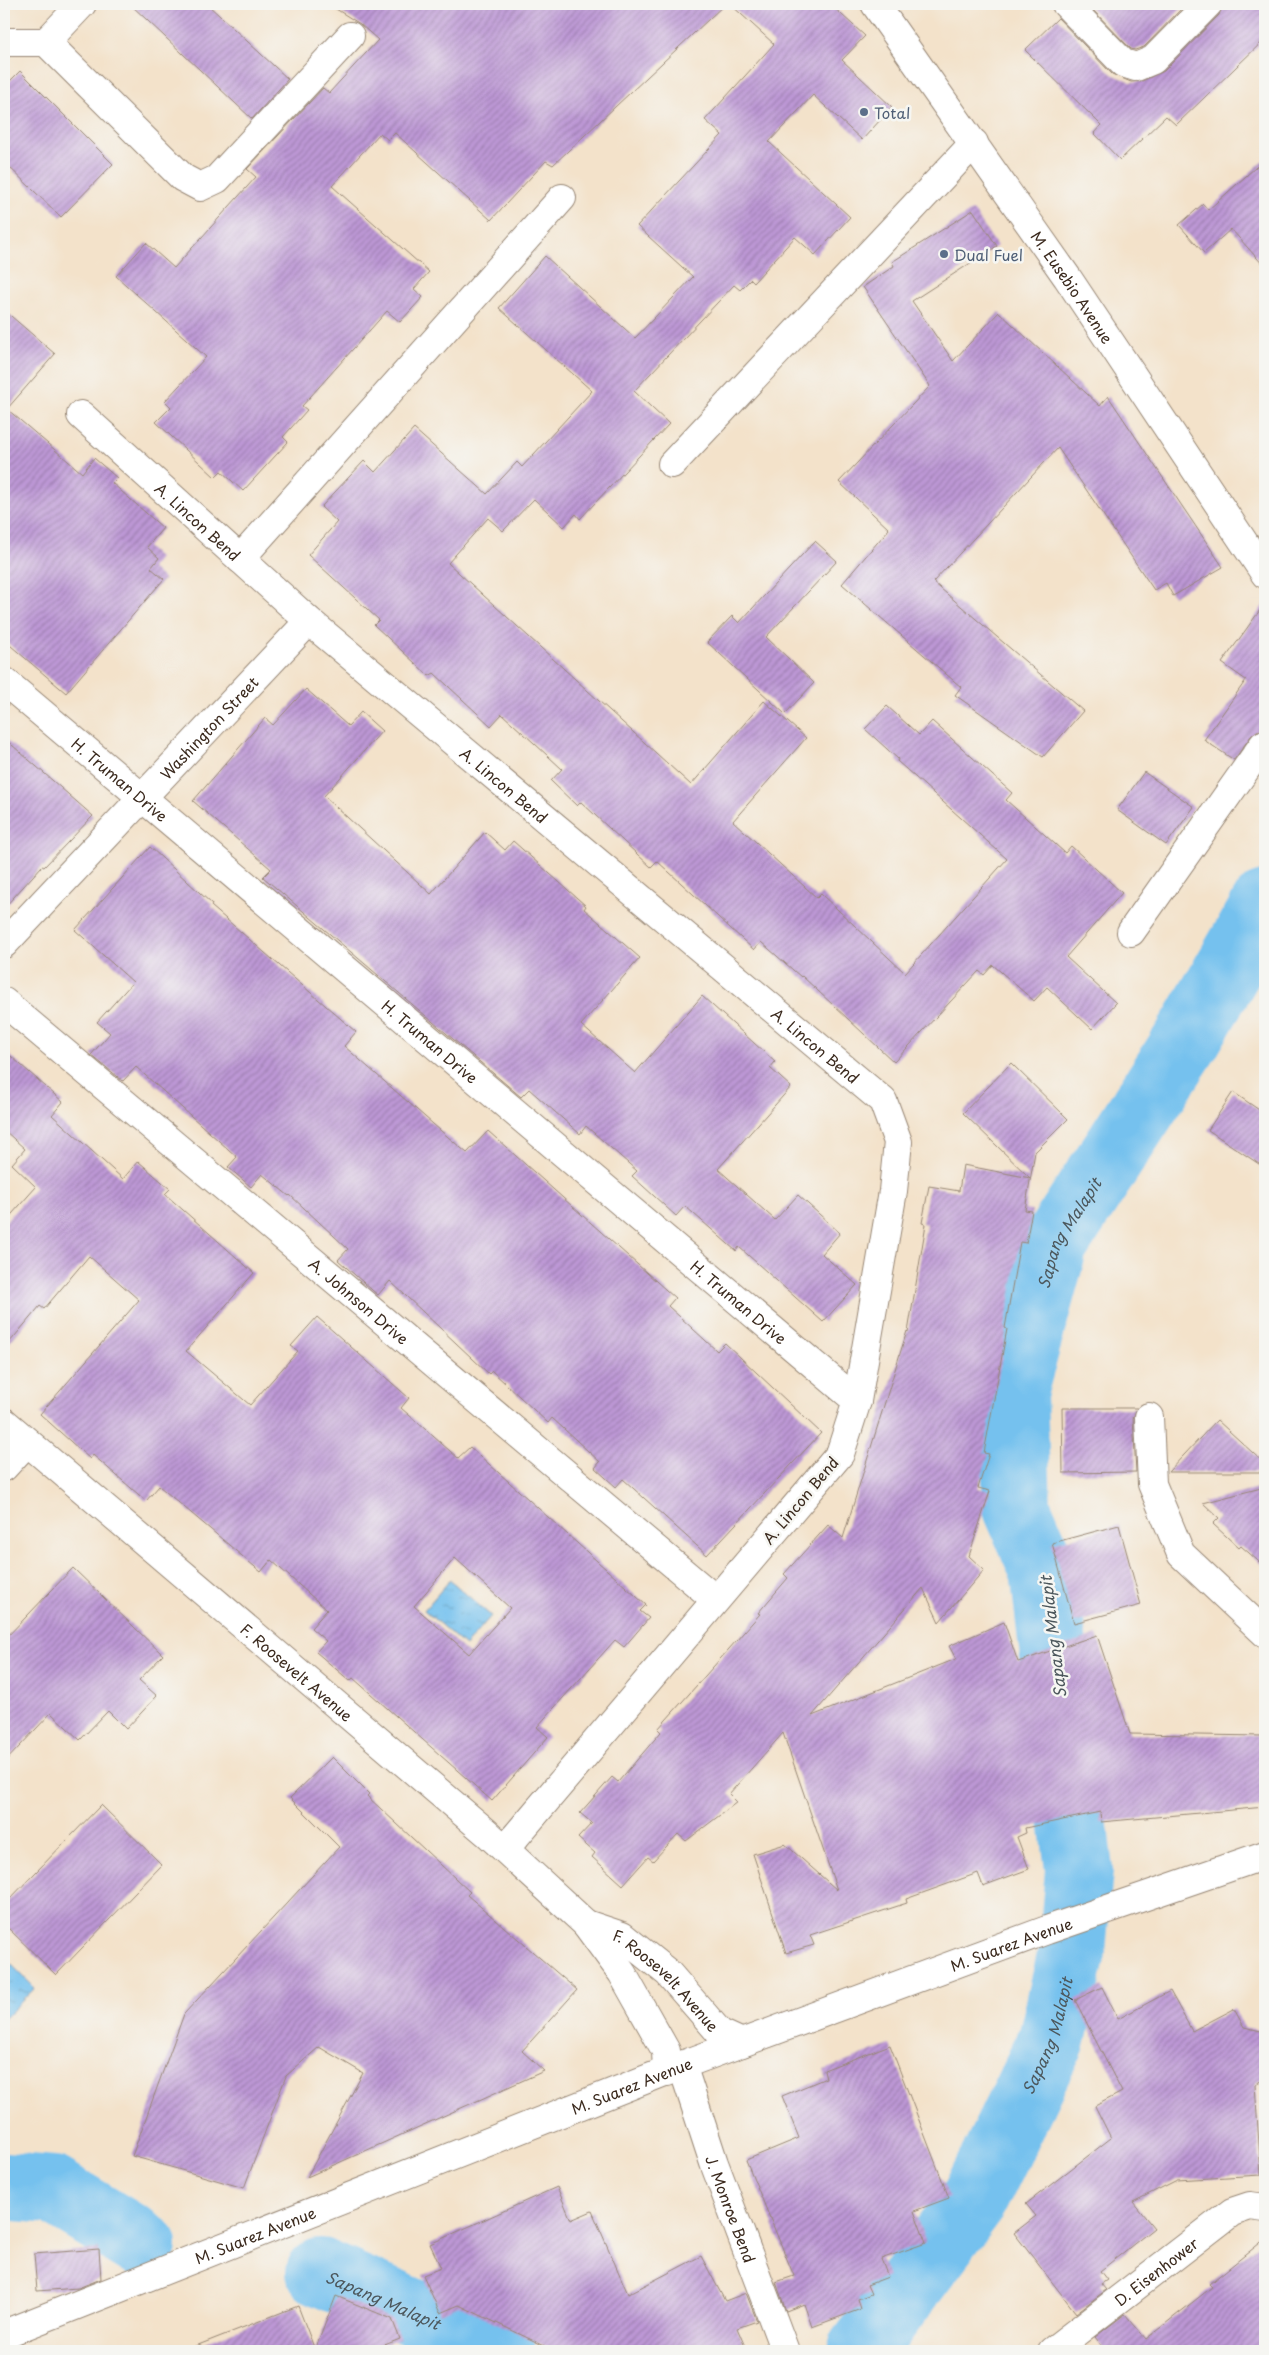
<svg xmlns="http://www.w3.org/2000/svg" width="1269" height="2355" viewBox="0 0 1269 2355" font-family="'Playpen Sans',sans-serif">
<defs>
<pattern id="water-ripples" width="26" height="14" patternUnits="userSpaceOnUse" patternTransform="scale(1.25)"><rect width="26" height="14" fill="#74c1ee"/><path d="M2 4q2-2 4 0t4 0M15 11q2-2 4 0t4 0" fill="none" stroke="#609dc0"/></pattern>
<pattern id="building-hatch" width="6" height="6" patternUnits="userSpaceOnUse" patternTransform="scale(1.25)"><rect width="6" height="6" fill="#bd98d6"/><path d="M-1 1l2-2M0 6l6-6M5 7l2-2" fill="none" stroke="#9b7cad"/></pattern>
</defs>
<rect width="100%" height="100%" fill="#f6f6f2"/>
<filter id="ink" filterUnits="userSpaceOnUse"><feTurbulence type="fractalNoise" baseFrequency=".02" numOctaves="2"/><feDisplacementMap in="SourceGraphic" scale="10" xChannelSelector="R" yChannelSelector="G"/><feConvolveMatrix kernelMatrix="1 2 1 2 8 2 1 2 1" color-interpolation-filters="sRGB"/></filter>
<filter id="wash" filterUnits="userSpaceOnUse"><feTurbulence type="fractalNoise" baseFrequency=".0096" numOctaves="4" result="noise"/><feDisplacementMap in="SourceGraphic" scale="20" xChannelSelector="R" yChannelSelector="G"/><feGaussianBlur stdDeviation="1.12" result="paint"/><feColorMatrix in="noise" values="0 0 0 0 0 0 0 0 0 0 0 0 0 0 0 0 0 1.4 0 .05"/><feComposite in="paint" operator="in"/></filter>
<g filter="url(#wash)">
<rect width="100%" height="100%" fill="#f3e2ca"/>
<!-- water -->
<path fill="url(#water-ripples)" stroke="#587686" d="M 450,1580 L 491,1616 L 465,1646 L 424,1610 Z
M 4,1957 L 35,1988 L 4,2019 Z"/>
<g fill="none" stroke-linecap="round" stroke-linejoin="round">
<!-- river -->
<g stroke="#74c1ee" stroke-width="68">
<path d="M 4,2186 L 53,2190 L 143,2245"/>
<path id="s1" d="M 320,2272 L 502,2351"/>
<path id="s2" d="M 861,2351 L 975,2198 L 1052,2039 L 1072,1952 L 1079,1870 L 1044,1571 L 1017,1508 L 1013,1393 L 1054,1245 L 1187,1040 L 1265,905"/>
</g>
</g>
<g id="blocks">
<!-- building -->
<path fill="url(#building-hatch)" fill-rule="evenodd" d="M 130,4 L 207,4 L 288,79 L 252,119 Z
M 328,4 L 725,4 L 553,165 L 546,161 L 491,220 L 395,133 L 388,140 L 380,133 L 332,186 L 429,272 L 414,289 L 423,297 L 400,322 L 387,311 L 302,406 L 307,410 L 283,437 L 288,442 L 243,491 L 221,471 L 215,477 L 156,422 L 171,407 L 165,401 L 206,357 L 116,276 L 146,243 L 174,268 L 256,177 L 247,169 L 323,88 L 329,93 L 378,40 L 360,24 Z
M 730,4 L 830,4 L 865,36 L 842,60 L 892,107 L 862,140 L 813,95 L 769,142 L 850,217 L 815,255 L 795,237 L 754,282 L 751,279 L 740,290 L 734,285 L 634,391 L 669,424 L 580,519 L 576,514 L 564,527 L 534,499 L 503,531 L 488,518 L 448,563 L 691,785 L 764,701 L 806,738 L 733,821 L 817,898 L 821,894 L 905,973 L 1007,859 L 897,761 L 898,759 L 865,729 L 887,706 L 919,735 L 932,721 L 1012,793 L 1006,800 L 1065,853 L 1071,846 L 1122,893 L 1066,957 L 1116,1003 L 1092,1029 L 1047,987 L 1034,1001 L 993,965 L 984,975 L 979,971 L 894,1062 L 802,976 L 801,977 L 761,942 L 754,950 L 657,861 L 651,867 L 581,802 L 577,806 L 551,781 L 562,769 L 534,743 L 502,714 L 491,726 L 434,673 L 429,676 L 374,625 L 379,620 L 308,555 L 337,522 L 321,507 L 364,461 L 375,472 L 414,429 L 487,494 L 517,462 L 522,467 L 592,391 L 499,308 L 545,256 L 635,338 L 693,277 L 637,226 L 722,135 L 705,120 L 774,44 Z
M 1087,4 L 1186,4 L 1144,47 L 1135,50 L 1131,49 Z
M 1223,4 L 1265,4 L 1265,39 L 1176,125 L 1166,116 L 1120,160 L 1094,133 L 1101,125 L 1025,50 L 1058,18 L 1112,74 L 1131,82 L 1142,81 L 1164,71 L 1219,15 Z
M 20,71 L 113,164 L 61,217 L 4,162 L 4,87 Z
M 1265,159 L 1265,267 L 1231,229 L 1204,253 L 1179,225 L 1203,204 L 1208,210 Z
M 973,210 L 997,246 L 912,301 L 953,361 L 999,312 L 1100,406 L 1108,396 L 1223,567 L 1173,596 L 1166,583 L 1154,590 L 1058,448 L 933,582 L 1083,711 L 1043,757 L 955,695 L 961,687 L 842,584 L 889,529 L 839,482 L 930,386 L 863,287 L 894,266 L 892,262 Z
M 4,310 L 55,354 L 7,409 L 82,473 L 94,458 L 117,478 L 112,483 L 163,528 L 147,547 L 159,558 L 151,568 L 164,579 L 66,693 L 4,640 Z
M 815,541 L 837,561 L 766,637 L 814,683 L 785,714 L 707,642 L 732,616 L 739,623 Z
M 1265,603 L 1265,730 L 1257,731 L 1251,736 L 1234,760 L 1204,740 L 1246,680 L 1222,663 Z
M 306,689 L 348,726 L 361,712 L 382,731 L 324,796 L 431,894 L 485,832 L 505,850 L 513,841 L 586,906 L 584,909 L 640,958 L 581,1025 L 635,1073 L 702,996 L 775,1062 L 770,1068 L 791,1087 L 718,1169 L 775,1220 L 798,1195 L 840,1233 L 822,1254 L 857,1285 L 823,1322 L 739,1247 L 736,1251 L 685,1206 L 676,1216 L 632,1176 L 637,1171 L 586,1126 L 580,1134 L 529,1089 L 521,1097 L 263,877 L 271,869 L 193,801 L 265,718 L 273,725 Z
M 4,738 L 93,816 L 44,867 L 42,866 L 4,908 Z
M 1144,772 L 1194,807 L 1166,845 L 1117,810 Z
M 150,847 L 212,904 L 211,906 L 356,1032 L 344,1046 L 441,1131 L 467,1153 L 488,1131 L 675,1298 L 668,1306 L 717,1351 L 725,1343 L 821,1433 L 707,1555 L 623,1479 L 616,1487 L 595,1468 L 600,1462 L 552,1418 L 548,1423 L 492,1371 L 489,1374 L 390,1281 L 378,1295 L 372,1290 L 338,1260 L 348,1249 L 290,1195 L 289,1196 L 262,1174 L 251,1187 L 228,1167 L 237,1157 L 136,1067 L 123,1081 L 91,1055 L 110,1033 L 97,1022 L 133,982 L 75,930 Z
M 4,1050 L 63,1102 L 52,1115 L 123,1179 L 138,1161 L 170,1189 L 165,1194 L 254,1273 L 186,1351 L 250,1405 L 298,1351 L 291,1346 L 317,1317 L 409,1398 L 401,1408 L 458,1458 L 470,1447 L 646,1605 L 640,1611 L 649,1618 L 624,1647 L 615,1640 L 537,1727 L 548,1737 L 492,1801 L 353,1678 L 350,1681 L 316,1652 L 326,1641 L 311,1628 L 327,1610 L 271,1560 L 261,1572 L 159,1486 L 146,1501 L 93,1455 L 90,1459 L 40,1414 L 139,1300 L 89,1256 L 44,1309 L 40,1306 L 4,1349 L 4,1223 L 36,1187 L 12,1164 L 25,1149 L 4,1130 ZM 455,1558 L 510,1608 L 469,1654 L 414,1606 Z
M 1011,1063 L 1068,1119 L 1035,1152 L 1025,1210 L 1032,1211 L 1026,1243 L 1020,1242 L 1005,1328 L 1007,1329 L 984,1453 L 989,1454 L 978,1488 L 990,1491 L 969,1556 L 984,1570 L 939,1622 L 923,1588 L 812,1716 L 956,1659 L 949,1646 L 1004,1622 L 1018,1662 L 1097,1635 L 1130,1734 L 1265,1736 L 1265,1807 L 1101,1822 L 1100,1812 L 1025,1828 L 1026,1833 L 1017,1837 L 1029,1869 L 983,1886 L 978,1873 L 906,1899 L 907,1903 L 810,1935 L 814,1945 L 786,1953 L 753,1854 L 785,1844 L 837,1890 L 783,1733 L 729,1794 L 737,1802 L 686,1841 L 678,1834 L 653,1861 L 648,1857 L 623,1885 L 592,1857 L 595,1853 L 578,1838 L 592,1823 L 580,1813 L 612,1777 L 618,1782 L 661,1732 L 658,1729 L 760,1614 L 758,1613 L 788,1578 L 784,1574 L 828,1525 L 843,1538 L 907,1331 L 908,1332 L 926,1224 L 922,1223 L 929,1186 L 959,1191 L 963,1165 L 1030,1178 L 963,1113 Z
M 1233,1092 L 1265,1114 L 1265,1168 L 1208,1130 Z
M 1062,1408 L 1137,1408 L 1133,1418 L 1136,1472 L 1063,1473 Z
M 1217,1420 L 1265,1464 L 1265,1472 L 1168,1472 Z
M 1265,1487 L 1265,1567 L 1241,1546 L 1239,1548 L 1213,1524 L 1219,1518 L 1203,1503 Z
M 1119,1525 L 1141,1605 L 1074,1623 L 1052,1543 Z
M 73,1568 L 163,1655 L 139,1680 L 157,1696 L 126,1729 L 108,1711 L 80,1740 L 51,1713 L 4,1763 L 4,1640 Z
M 332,1757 L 369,1794 L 367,1796 L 470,1892 L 467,1895 L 577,1990 L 522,2051 L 544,2071 L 307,2177 L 363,2073 L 319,2047 L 286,2076 L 244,2188 L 132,2156 L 184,2014 L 339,1847 L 290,1798 Z
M 101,1805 L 162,1865 L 56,1975 L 4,1924 L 4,1905 Z
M 1102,1987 L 1118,2019 L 1170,1991 L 1192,2031 L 1234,2009 L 1244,2027 L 1265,2032 L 1265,2079 L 1255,2084 L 1261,2175 L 1177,2180 L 1133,2202 L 1154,2228 L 1100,2271 L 1107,2280 L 1101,2284 L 1106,2290 L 1076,2313 L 1014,2233 L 1036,2216 L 1026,2204 L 1111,2138 L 1095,2106 L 1122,2092 L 1075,2000 Z
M 890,2045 L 949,2198 L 914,2211 L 926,2243 L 881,2259 L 888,2277 L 867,2285 L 871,2294 L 858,2299 L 861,2309 L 812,2327 L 804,2304 L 786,2311 L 776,2282 L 794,2276 L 746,2160 L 799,2138 L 782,2096 L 826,2078 L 824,2070 Z
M 557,2187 L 571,2220 L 592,2211 L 628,2294 L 701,2256 L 725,2301 L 746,2293 L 757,2321 L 737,2328 L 747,2351 L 555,2351 L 459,2305 L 440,2313 L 423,2275 L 441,2268 L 430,2244 Z
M 1265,2239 L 1265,2351 L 1106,2351 L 1095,2337 L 1125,2314 L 1146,2339 L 1212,2287 L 1209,2284 Z
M 99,2249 L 101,2279 L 78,2288 L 37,2291 L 34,2254 Z
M 336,2296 L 392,2319 L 400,2339 L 369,2351 L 189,2351 L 188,2349 L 298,2306 L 315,2350 Z"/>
</g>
</g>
<g filter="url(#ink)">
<use href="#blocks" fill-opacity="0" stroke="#978674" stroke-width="1"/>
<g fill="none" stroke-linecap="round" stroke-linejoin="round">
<!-- minor casing -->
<g stroke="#978674" stroke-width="30">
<g id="minor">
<path id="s3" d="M 875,4 L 1067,277 L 1265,574"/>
<path d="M 1066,4 L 1123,63 L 1136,67 L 1153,60 L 1208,4"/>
<path d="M 4,42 L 46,42 L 183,178 L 200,187 L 217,179 L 350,36"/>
<path d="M 46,42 L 82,4"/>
<path id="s4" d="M 81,415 L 309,621 L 883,1101 L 898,1142 L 893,1191 L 857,1401 L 840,1454 L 505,1849"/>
<path d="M 672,464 L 974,143"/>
<path d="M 240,559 L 562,198"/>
<path id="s5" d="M 4,681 L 857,1401"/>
<path d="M 1131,932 L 1263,745"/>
<path id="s6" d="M 4,944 L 309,621"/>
<path id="s7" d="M 4,1002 L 715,1599"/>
<path d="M 1149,1417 L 1152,1484 L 1181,1554 L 1265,1633"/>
<path id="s8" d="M 4,1422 L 487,1833 L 586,1924 L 622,1973 L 666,2051 L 667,2072"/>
<path d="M 4,1467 L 27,1442"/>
<path id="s9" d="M 586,1924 L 622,1936 L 668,1973 L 720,2033 L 742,2043"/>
<path id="s10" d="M 682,2065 L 714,2163 L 785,2351"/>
<path id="s11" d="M 4,2334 L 682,2065 L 1047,1930 L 1265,1855"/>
<path id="s12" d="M 1052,2351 L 1232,2212 L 1250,2206 L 1265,2208"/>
</g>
</g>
<!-- minor -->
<use href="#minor" stroke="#fff" stroke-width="28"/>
</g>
</g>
<!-- markers -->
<g fill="#5c6f8a" stroke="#f6f6f2" stroke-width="2">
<circle cx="864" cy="112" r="5"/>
<circle cx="944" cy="254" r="5"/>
</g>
<g text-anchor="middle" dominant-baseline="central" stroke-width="5" stroke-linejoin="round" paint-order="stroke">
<!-- service labels -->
<g font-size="15" fill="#4e5e75" stroke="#f6f6f2" text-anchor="start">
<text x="874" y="112">Total</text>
<text x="954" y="254">Dual Fuel</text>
</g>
<!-- street labels -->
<g font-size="15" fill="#3b2a1e" stroke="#f6f6f2">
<text stroke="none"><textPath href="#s3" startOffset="345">M. Eusebio Avenue</textPath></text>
<text stroke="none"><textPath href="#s4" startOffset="158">A. Lincon Bend</textPath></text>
<text stroke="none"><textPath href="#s6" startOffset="298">Washington Street</textPath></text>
<text stroke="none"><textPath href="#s5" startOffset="152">H. Truman Drive</textPath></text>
<text stroke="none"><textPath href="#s4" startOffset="562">A. Lincon Bend</textPath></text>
<text stroke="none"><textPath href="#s5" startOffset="558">H. Truman Drive</textPath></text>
<text stroke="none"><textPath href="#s4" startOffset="968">A. Lincon Bend</textPath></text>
<text stroke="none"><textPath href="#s7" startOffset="464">A. Johnson Drive</textPath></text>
<text stroke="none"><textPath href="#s5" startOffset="962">H. Truman Drive</textPath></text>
<text transform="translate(800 1500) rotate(-50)">A. Lincon Bend</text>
<text stroke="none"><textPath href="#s8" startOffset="385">F. Roosevelt Avenue</textPath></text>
<text stroke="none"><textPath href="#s11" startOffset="1080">M. Suarez Avenue</textPath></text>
<text stroke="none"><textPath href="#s9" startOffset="100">F. Roosevelt Avenue</textPath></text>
<text stroke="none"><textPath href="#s11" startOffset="675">M. Suarez Avenue</textPath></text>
<text stroke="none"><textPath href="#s10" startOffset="152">J. Monroe Bend</textPath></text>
<text stroke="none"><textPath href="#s11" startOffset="270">M. Suarez Avenue</textPath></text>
<text stroke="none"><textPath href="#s12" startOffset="131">D. Eisenhower</textPath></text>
</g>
<!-- water labels -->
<g font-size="16" font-style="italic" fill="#4c575c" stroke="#f6f6f2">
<text stroke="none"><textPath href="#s2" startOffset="1194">Sapang Malapit</textPath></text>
<text transform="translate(1052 1637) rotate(-97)">Sapang Malapit</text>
<text stroke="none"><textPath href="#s2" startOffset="369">Sapang Malapit</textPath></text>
<text stroke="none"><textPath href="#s1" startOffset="69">Sapang Malapit</textPath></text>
</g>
</g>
<!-- margin -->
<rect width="1269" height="2355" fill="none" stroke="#f6f6f2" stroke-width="20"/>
</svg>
